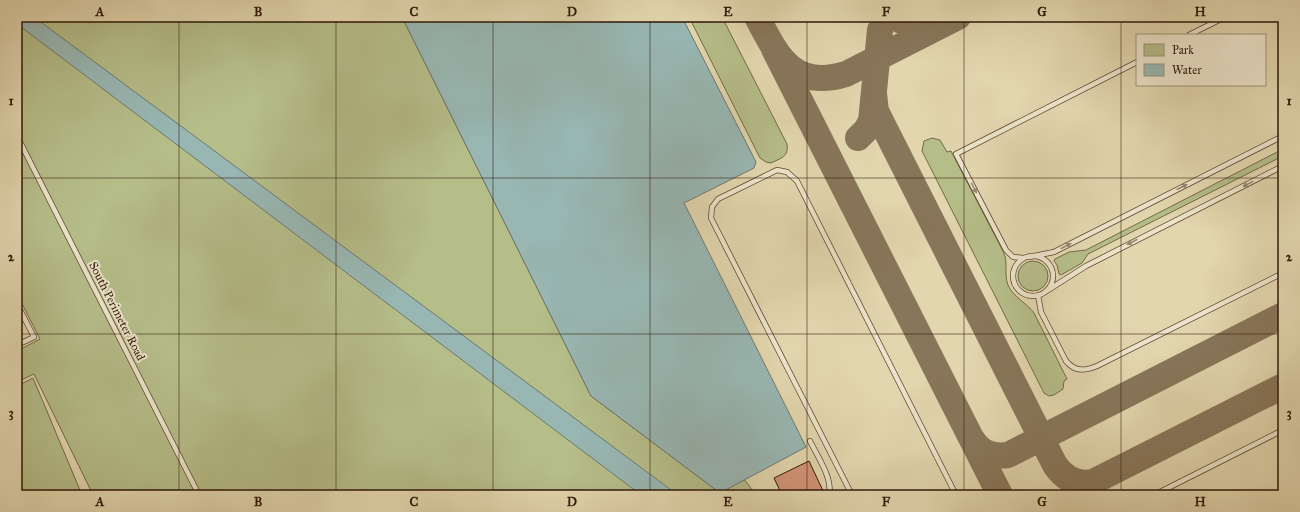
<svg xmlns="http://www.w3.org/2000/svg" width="1300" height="512" viewBox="0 0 1300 512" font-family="'IM FELL Great Primer',serif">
<rect width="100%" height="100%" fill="#e2d6ae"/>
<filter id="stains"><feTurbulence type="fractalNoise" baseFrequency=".005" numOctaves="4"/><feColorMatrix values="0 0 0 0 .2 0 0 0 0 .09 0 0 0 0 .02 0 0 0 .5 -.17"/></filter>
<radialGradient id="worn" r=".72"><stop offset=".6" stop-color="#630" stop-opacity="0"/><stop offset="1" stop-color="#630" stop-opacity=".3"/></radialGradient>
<!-- green -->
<path fill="#b5bd89" stroke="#726a48" d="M 17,17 L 402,17 L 591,396 L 720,493 L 744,479 L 756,495 L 93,495 L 34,374 L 17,382 L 17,351 L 40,339 L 17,294 Z
M 689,17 L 722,17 L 787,144 C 789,157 781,158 771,163 L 766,162 L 760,158 Z
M 932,138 L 940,140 L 947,152 L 951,151 L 1004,253 C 1008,263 1004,275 1008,285 C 1013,297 1027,303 1034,313 L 1067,379 L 1064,381 L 1063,389 L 1054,395 L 1049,396 L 1044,393 L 922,151 L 924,141 Z
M 1283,149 L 1283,156 L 1088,254 L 1082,263 L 1061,275 L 1059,274 L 1057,265 L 1054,261 L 1055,259 L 1069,252 L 1086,250 Z
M1018 276a15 15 0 1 1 30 0a15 15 0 1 1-30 0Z
M 33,378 L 82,495 L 17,495 L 17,386 Z"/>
<!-- water -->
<path fill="#98b7b3" stroke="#6e776e" d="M 17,17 L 34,17 L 678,495 L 641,495 L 17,24 Z
M 402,17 L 682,17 L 756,162 L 754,168 L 684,203 L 806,447 L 720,493 L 591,396 Z"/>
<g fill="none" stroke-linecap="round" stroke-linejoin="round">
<!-- taxiway -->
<path stroke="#88765a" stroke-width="26" d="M 757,17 C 778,57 793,90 846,74 L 958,17
M 894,17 C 909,26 924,28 941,24
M 774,49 L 1000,495
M 874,94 L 876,111 L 879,117 L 1055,465 C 1064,478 1076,485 1092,482
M 858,138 L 866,130 L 871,121 L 880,30
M 972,439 C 981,453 992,457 1008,455 L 1283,315
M 1077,490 L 1283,386"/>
</g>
<!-- building -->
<path fill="#d19475" stroke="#2f1707" d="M 809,461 L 825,495 L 782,495 L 774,478 Z"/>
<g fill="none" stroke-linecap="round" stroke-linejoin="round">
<!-- service casing -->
<g stroke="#5c4731" stroke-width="6">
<path id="service" d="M 1279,17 L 1283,25
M 1189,35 L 1225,17
M 17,136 L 199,495
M1013 276a20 20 0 1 1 40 0a20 20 0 1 1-40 0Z
M 1029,257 L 1054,252 L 1283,136
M 1024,258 L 1013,257 L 1006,250 L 956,154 L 1137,62
M 1045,292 L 1086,266 L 1283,166
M 1038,295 L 1041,312 L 1066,361 C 1075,372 1085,371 1097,366 L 1283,273
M 17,304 L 34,337 L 17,345
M 810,441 C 817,456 833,478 829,495
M 852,495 L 711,218 L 712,207 L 718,199 L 777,170 L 787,172 L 797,181 L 956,495
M 1154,495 L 1283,430"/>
</g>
<!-- service -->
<use href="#service" stroke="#ece4ca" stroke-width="4.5"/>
</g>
<!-- one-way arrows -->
<defs><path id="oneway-solid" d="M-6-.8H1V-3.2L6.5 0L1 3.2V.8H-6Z"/></defs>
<g fill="#978872">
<use href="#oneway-solid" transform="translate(1248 184) rotate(153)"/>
<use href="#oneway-solid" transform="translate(1182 187) rotate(-27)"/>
<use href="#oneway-solid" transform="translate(974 188) rotate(62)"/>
<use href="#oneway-solid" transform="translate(1132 242) rotate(153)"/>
<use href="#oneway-solid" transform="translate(1066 246) rotate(-27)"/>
</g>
<!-- grid -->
<path fill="none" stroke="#2f1707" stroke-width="1" stroke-opacity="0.55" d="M 179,17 L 179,495M 336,17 L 336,495M 493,17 L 493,495M 650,17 L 650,495M 807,17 L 807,495M 964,17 L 964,495M 1121,17 L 1121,495M 17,178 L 1283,178M 17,334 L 1283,334"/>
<g text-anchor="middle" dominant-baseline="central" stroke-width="4" stroke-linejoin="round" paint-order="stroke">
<!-- street labels -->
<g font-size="12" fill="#2f1707" stroke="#ece4ca">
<text transform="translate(117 311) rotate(63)">South Perimeter Road</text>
</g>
</g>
<!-- margin -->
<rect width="1300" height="512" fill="none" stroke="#e2d6ae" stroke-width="44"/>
<!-- legend -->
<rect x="1136" y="34" width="130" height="52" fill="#ece4ca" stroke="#a0927c"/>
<rect x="1144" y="44" width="20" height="12" fill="#b5bd89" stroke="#a0927c"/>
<text x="1172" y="54" font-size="12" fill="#2f1707">Park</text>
<rect x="1144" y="64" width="20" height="12" fill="#98b7b3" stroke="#a0927c"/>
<text x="1172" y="74" font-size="12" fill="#2f1707">Water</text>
<rect x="22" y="22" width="1256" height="468" fill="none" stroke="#2f1707" stroke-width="1.5"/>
<g font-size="13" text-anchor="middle" font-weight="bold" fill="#2f1707">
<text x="100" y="16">A</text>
<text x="258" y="16">B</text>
<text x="414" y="16">C</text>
<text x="572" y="16">D</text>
<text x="728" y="16">E</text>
<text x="886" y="16">F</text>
<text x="1042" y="16">G</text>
<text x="1200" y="16">H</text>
<text x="11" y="105">1</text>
<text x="1289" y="105">1</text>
<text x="11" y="261">2</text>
<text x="1289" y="261">2</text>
<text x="11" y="417">3</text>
<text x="1289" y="417">3</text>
<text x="100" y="506">A</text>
<text x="258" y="506">B</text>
<text x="414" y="506">C</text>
<text x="572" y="506">D</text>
<text x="728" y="506">E</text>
<text x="886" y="506">F</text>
<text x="1042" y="506">G</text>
<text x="1200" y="506">H</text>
</g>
<rect width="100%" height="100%" filter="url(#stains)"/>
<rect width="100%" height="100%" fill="url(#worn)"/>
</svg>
